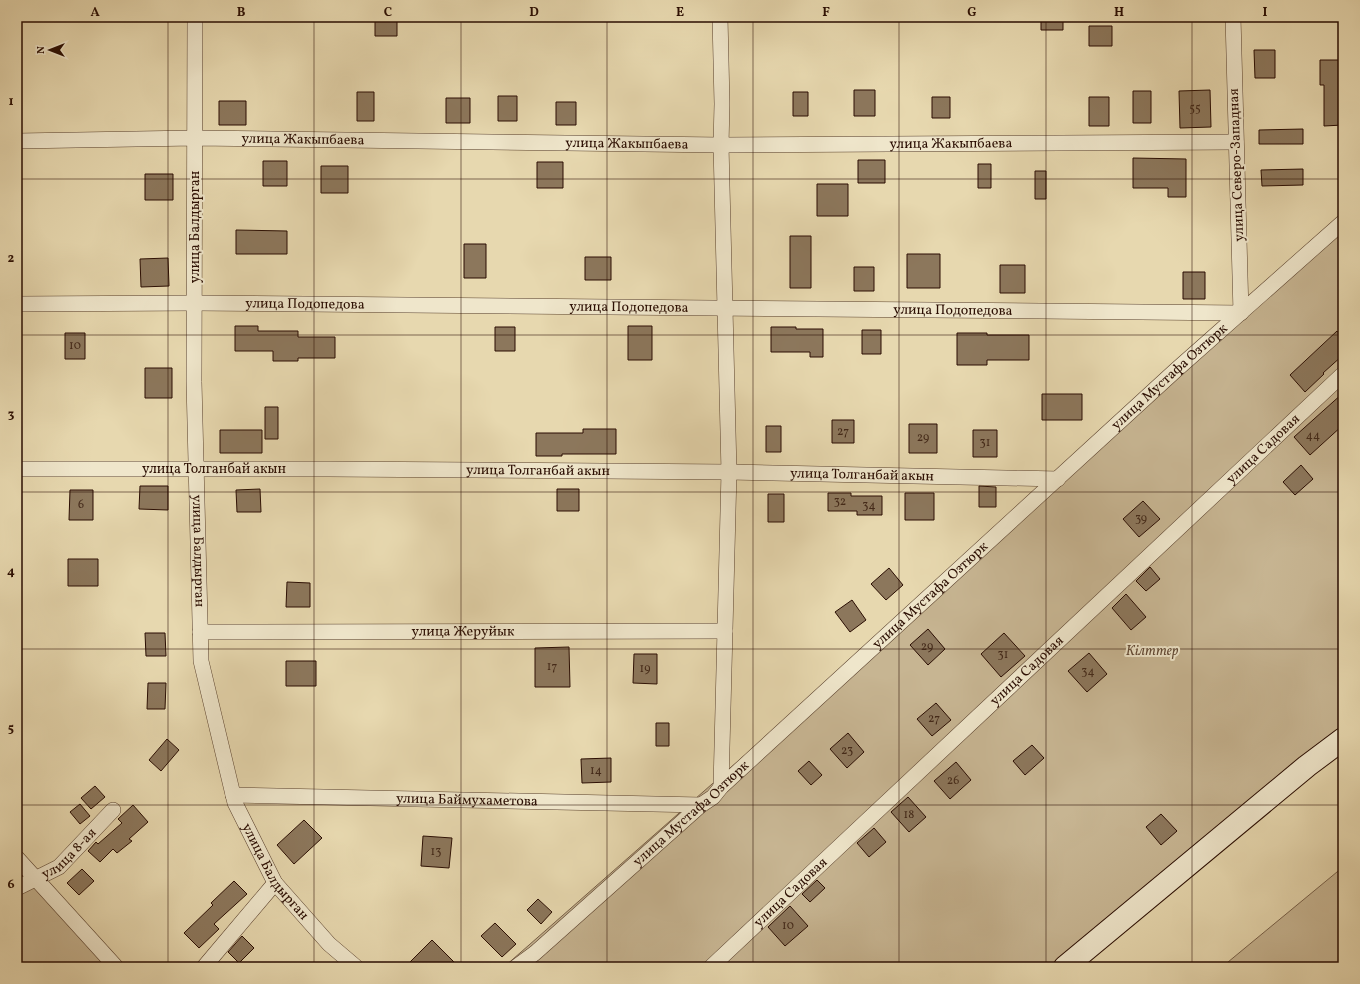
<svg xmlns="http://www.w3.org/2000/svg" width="1360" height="984" viewBox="0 0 1360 984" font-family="Vollkorn,serif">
<rect width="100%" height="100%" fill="#e7d8af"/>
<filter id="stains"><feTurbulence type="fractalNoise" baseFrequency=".005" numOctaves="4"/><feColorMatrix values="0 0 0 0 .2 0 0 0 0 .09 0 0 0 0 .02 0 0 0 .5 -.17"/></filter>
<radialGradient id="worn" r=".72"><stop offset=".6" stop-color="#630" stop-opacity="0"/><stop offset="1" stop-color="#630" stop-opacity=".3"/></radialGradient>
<!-- green -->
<path fill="#c7b592" stroke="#78614a" d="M 1343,229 L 1343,743 L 1063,967 L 504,967 Z
M 17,853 L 115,967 L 17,967 Z
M 1343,867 L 1343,967 L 1222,967 Z"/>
<!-- building -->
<path fill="#8c775c" stroke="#2a0d02" d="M 375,17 L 397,17 L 397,36 L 375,36 Z
M 1041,17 L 1063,17 L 1063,30 L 1041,30 Z
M 1089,26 L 1112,26 L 1112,46 L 1089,46 Z
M 1254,50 L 1275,50 L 1275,78 L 1255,78 Z
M 1320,60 L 1343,60 L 1343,125 L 1324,126 L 1324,85 L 1320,85 Z
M 854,90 L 875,90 L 875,116 L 854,116 Z
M 1210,90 L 1211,127 L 1180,128 L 1179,91 Z
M 1133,91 L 1151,91 L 1151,123 L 1133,123 Z
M 357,92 L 374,92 L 374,121 L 357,121 Z
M 793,92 L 808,92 L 808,116 L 793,116 Z
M 498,96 L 517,96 L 517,121 L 498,121 Z
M 932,97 L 950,97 L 950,118 L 932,118 Z
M 1089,97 L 1109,97 L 1109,126 L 1089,126 Z
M 446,98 L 470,98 L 470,123 L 446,123 Z
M 219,101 L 246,101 L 246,125 L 219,125 Z
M 556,102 L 576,102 L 576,125 L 556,125 Z
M 1303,129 L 1303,144 L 1259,144 L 1259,130 Z
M 1133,158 L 1186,159 L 1186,197 L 1168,197 L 1168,188 L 1133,188 Z
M 858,160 L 885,160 L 885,183 L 858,183 Z
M 263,161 L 287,161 L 287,186 L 263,186 Z
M 537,162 L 563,162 L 563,188 L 537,188 Z
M 978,164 L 991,164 L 991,188 L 978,188 Z
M 321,166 L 348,166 L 348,193 L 321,193 Z
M 1303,169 L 1303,185 L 1262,186 L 1261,170 Z
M 1035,171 L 1046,171 L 1046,199 L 1035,199 Z
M 145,174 L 173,174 L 173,200 L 145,200 Z
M 817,184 L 848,184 L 848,216 L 817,216 Z
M 236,230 L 287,231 L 287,254 L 236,254 Z
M 790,236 L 811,236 L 811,288 L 790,288 Z
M 464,244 L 486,244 L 486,278 L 464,278 Z
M 907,254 L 940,254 L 940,288 L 907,288 Z
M 585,257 L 611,257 L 611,280 L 585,280 Z
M 168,258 L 169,286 L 141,287 L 140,259 Z
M 1000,265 L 1025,265 L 1025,293 L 1000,293 Z
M 854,267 L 874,267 L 874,291 L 854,291 Z
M 1183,272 L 1205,272 L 1205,299 L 1183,299 Z
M 235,326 L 258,326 L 258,331 L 298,331 L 298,337 L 335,337 L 335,358 L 298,358 L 298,361 L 273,361 L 273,351 L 235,351 Z
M 628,326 L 652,326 L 652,360 L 628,360 Z
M 495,327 L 515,327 L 515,351 L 495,351 Z
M 771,327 L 796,327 L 796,329 L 823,329 L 823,357 L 810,357 L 810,352 L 771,352 Z
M 862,330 L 881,330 L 881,354 L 862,354 Z
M 1337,331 L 1343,338 L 1343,355 L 1323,373 L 1324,374 L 1305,392 L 1290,375 Z
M 65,333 L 85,333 L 85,359 L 65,359 Z
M 957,333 L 987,333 L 987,335 L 1029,335 L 1029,360 L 987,360 L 987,365 L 957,365 Z
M 145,368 L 172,368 L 172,398 L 145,398 Z
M 1343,393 L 1343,425 L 1310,455 L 1294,437 Z
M 1042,394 L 1082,394 L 1082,420 L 1042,420 Z
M 265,407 L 278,407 L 278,439 L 265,439 Z
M 832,420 L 854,420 L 854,443 L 832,443 Z
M 909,424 L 937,424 L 937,453 L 909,453 Z
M 766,426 L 781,426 L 781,452 L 766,452 Z
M 583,429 L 616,429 L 616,454 L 562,454 L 562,456 L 536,456 L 536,433 L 583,433 Z
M 220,430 L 262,430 L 262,453 L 220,453 Z
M 973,430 L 997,430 L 997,457 L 973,457 Z
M 1301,465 L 1313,479 L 1295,495 L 1283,482 Z
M 140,486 L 168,486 L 168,510 L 139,509 Z
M 979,486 L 996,487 L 996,507 L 979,507 Z
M 260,489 L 261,512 L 237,512 L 236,490 Z
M 557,489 L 579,489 L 579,511 L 557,511 Z
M 70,490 L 93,490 L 93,520 L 69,520 Z
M 828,493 L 851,493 L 851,496 L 882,496 L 882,515 L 857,515 L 857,511 L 828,511 Z
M 905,493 L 934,493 L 934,520 L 905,520 Z
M 768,494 L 784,494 L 784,522 L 768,522 Z
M 1143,501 L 1160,519 L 1139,537 L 1123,519 Z
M 68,559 L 98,559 L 98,586 L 68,586 Z
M 1150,567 L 1160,579 L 1146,591 L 1136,581 Z
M 889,568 L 903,585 L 886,600 L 871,584 Z
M 287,582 L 310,583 L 310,607 L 286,607 Z
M 1126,594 L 1146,617 L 1131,630 L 1112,608 Z
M 852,600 L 866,620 L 850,632 L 835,612 Z
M 928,629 L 945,649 L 928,665 L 910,645 Z
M 145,633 L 165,633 L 166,656 L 146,656 Z
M 1004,633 L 1025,656 L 1001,677 L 981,654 Z
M 569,647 L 570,687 L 535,687 L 535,648 Z
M 1089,653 L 1107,674 L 1087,692 L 1068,671 Z
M 634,654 L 657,654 L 657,684 L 633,683 Z
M 286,661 L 316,661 L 316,686 L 286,686 Z
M 148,683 L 166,683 L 165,709 L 147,709 Z
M 936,703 L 951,720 L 932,736 L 917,719 Z
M 656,723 L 669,723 L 669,746 L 656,746 Z
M 848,733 L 864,752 L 847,768 L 830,749 Z
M 167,739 L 179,750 L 161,771 L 149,760 Z
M 1032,745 L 1044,758 L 1025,775 L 1013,761 Z
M 611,758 L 611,782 L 582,783 L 581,759 Z
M 809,761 L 822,775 L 811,785 L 798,771 Z
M 956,762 L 971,780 L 950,799 L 934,781 Z
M 95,786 L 105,797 L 91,809 L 81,798 Z
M 908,797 L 926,817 L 909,832 L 891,812 Z
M 80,804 L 90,816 L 80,824 L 70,812 Z
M 133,805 L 148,822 L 129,839 L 132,841 L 117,853 L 113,849 L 100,862 L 88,851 L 96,842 L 98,844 L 122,823 L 118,819 Z
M 1161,814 L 1177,831 L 1161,845 L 1146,827 Z
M 304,820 L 322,838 L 294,864 L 277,845 Z
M 874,828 L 886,842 L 869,857 L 857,843 Z
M 423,836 L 452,838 L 449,868 L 421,866 Z
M 82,869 L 94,881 L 79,895 L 67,883 Z
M 817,880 L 825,888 L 810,902 L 802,894 Z
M 234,881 L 247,894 L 214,924 L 219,929 L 199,948 L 184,933 L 213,905 L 211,903 Z
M 538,899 L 552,912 L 541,924 L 527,910 Z
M 790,906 L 808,926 L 785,946 L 768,927 Z
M 495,923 L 516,944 L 502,957 L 481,936 Z
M 242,936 L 254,948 L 239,963 L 228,952 Z
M 432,940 L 459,967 L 405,967 Z"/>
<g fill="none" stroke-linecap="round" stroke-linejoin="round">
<!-- street casing -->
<g stroke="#59402d" stroke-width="16">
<g id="street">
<path id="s1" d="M 195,17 L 194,382 L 201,661 L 235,803 L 275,883 L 329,944 L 356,967"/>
<path d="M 720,17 L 722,104 L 721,145 L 729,472 L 721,787"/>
<path id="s2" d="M 17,141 L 195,138 L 721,145 L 1236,142"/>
<path id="s3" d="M 17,304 L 195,303 L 1241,313 L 1233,17"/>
<path id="s4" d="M 17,469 L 329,469 L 729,472 L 1058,479"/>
<path id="s5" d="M 200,632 L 725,631"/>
<path id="s6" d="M 233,795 L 701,805"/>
<path d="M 17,858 L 116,967"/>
<path id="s7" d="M 17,888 L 59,867 L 113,810"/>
<path d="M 204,967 L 275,883"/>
<path id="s8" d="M 516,967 L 535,953 L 701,805 L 713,797 L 721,787 L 1176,370 L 1343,222"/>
<path id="s9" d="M 711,967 L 1343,374"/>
</g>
</g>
<!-- secondary casing -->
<g stroke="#2a0d02" stroke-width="24">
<path id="secondary" d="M 1065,967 L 1307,766 L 1343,739"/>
</g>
<!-- street -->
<use href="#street" stroke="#efe6cb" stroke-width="15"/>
<!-- secondary -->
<use href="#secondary" stroke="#efe6cb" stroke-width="22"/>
</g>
<!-- grid -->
<path fill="none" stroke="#2a0d02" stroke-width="1" stroke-opacity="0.55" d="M 168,17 L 168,967M 314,17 L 314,967M 461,17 L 461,967M 607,17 L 607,967M 753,17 L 753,967M 899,17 L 899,967M 1046,17 L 1046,967M 1192,17 L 1192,967M 17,179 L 1343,179M 17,335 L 1343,335M 17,492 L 1343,492M 17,649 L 1343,649M 17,805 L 1343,805"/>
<g text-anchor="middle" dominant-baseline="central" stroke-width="4" stroke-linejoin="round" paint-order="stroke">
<!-- number labels -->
<g font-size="12" fill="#422818">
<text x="1195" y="109">55</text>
<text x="75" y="346">10</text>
<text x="843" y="432">27</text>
<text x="1313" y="436">44</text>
<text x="923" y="438">29</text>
<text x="985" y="443">31</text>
<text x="840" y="502">32</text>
<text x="81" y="505">6</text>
<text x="869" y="506">34</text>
<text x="1141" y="519">39</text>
<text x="927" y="647">29</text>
<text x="1003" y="655">31</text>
<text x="552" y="667">17</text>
<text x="645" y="669">19</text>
<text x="1088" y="672">34</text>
<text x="934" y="719">27</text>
<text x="847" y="751">23</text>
<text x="596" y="771">14</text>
<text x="953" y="781">26</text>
<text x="909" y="815">18</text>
<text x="436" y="852">13</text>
<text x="788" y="926">10</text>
</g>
<!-- street labels -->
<g font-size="14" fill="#2a0d02" stroke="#efe6cb">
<text stroke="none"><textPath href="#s2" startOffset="286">улица Жакыпбаева</textPath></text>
<text stroke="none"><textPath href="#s2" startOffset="610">улица Жакыпбаева</textPath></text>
<text stroke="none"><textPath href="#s2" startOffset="934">улица Жакыпбаева</textPath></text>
<text transform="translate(1237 165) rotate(-92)">улица Северо-Западная</text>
<text transform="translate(195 227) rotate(-90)">улица Балдырган</text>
<text stroke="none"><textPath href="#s3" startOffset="288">улица Подопедова</textPath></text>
<text stroke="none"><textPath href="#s3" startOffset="612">улица Подопедова</textPath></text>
<text stroke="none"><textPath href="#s3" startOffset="936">улица Подопедова</textPath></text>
<text stroke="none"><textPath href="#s8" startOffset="881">улица Мустафа Озтюрк</textPath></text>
<text stroke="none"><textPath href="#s9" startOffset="757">улица Садовая</textPath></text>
<text stroke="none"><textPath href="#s4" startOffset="197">улица Толганбай акын</textPath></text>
<text stroke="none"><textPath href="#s4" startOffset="521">улица Толганбай акын</textPath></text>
<text stroke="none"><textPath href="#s4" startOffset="845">улица Толганбай акын</textPath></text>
<text stroke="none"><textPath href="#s1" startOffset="534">улица Балдырган</textPath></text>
<text stroke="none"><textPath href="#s8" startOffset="557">улица Мустафа Озтюрк</textPath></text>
<text stroke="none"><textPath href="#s5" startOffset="263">улица Жеруйык</textPath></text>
<text stroke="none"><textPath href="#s9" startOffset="433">улица Садовая</textPath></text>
<text stroke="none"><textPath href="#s6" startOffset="234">улица Баймухаметова</textPath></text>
<text stroke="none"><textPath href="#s8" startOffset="233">улица Мустафа Озтюрк</textPath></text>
<text stroke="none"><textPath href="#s7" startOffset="63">улица 8-ая</textPath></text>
<text stroke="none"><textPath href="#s1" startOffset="870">улица Балдырган</textPath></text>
<text stroke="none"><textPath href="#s9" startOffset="109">улица Садовая</textPath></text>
</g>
<!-- park labels -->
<g font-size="14" font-style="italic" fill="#614834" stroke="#efe6cb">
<text x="1152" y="651">Кілттер</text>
</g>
</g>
<!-- margin -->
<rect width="1360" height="984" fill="none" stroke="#e7d8af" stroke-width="44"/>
<!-- north arrow -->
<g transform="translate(50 50) rotate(270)" stroke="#efe6cb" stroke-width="3" paint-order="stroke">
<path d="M0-3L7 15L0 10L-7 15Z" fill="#2a0d02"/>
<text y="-6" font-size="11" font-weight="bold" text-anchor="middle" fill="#2a0d02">N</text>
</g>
<rect x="22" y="22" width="1316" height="940" fill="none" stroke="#2a0d02" stroke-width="1.5"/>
<g font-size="13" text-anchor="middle" font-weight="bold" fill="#2a0d02">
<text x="95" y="16">A</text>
<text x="241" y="16">B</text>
<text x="388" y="16">C</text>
<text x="534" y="16">D</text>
<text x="680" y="16">E</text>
<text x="826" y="16">F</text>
<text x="972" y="16">G</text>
<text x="1119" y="16">H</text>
<text x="1265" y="16">I</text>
<text x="11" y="105">1</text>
<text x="11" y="262">2</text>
<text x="11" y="418">3</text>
<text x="11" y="575">4</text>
<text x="11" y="732">5</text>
<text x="11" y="888">6</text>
</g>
<rect width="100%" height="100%" filter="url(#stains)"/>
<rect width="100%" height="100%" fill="url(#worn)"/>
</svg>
